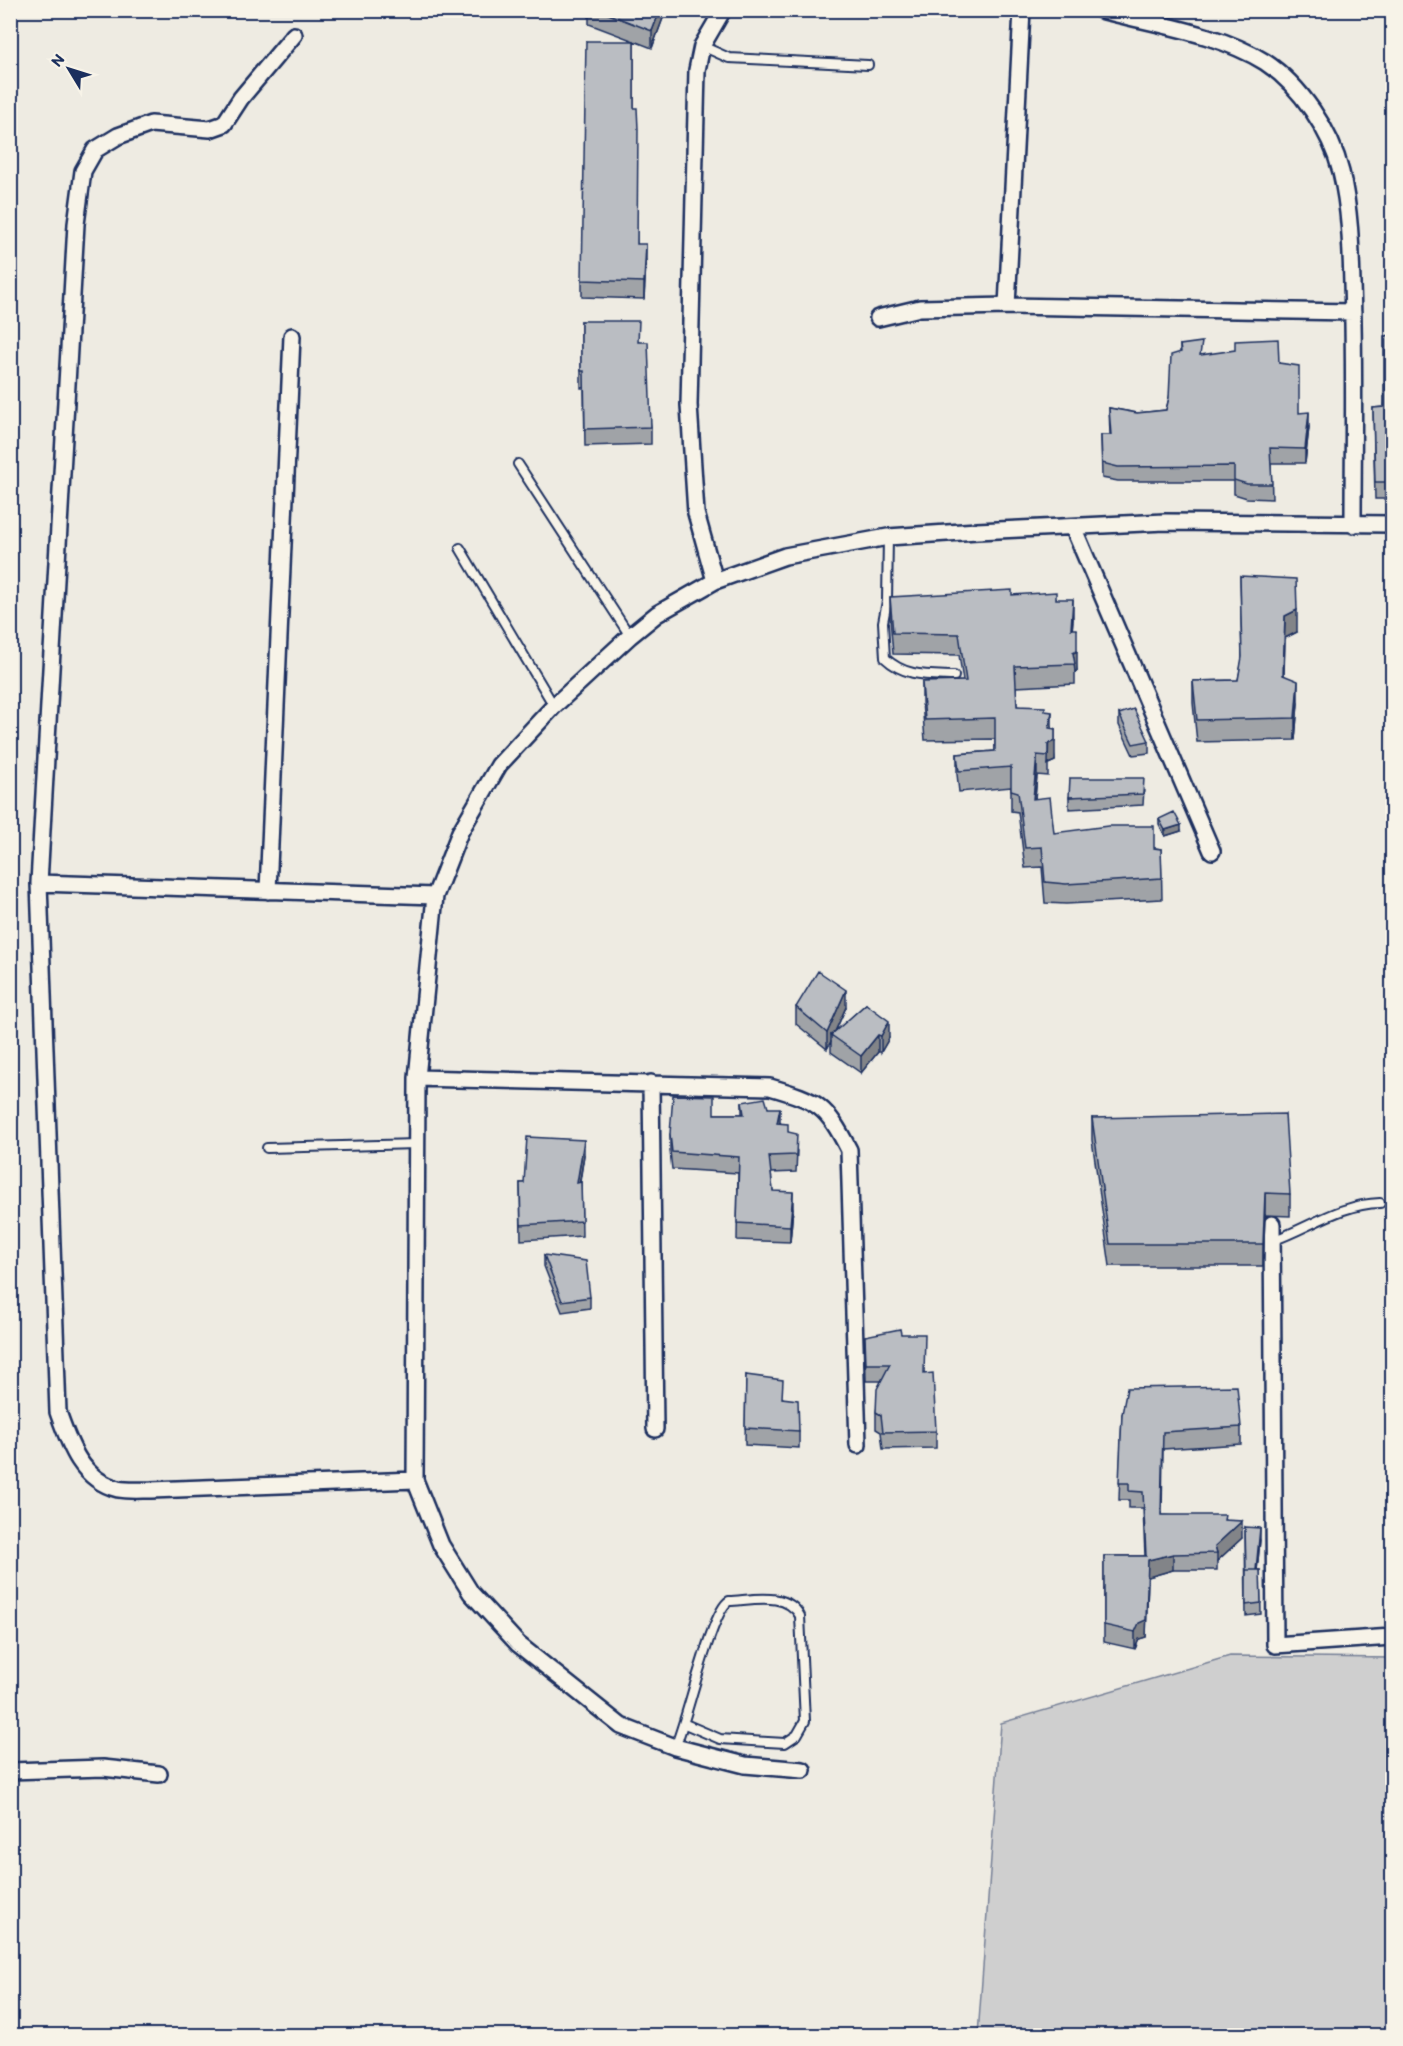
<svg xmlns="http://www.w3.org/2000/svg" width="1403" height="2046" viewBox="0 0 1403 2046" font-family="Itim,sans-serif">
<rect width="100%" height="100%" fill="#eeebe2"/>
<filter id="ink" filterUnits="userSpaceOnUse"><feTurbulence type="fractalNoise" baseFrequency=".0167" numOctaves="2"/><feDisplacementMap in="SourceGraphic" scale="12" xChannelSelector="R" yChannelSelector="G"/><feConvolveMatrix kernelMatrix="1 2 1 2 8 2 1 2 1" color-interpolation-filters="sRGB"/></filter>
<g filter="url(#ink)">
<!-- green -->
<path fill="#cfcfcf" stroke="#757f96" stroke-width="1.5" d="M 1230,1656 L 1392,1658 L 1392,2035 L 978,2035 L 1001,1723 Z"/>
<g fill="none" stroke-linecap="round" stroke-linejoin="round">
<!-- lane casing -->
<g stroke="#1b2f5e" stroke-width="12">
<path id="lane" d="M 702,46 L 729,58 L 868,65
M 518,464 L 630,636
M 888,537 L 887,601 L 883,622 L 885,658 C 905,677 927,675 954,676
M 460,548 L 554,706
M 267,1148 L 417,1144
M 1272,1241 C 1309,1228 1340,1204 1380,1203
M 675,1747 C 687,1721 711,1611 729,1601 C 753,1600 787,1591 800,1616 L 805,1721 L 797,1735 L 785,1743 L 720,1739 L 685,1724"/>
</g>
<!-- street casing -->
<g stroke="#1b2f5e" stroke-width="20">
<path id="street" d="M 1101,10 C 1153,24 1219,33 1265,62 C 1300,85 1331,131 1341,172 C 1350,209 1351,247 1352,284 C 1355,364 1353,445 1353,525
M 294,35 L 241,98 L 224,124 L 210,129 L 151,124 L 118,136 L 95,150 L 83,171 L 76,224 L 39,883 L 58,1412 C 69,1443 81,1480 118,1489 C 128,1491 140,1490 151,1490 L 415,1480
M 1007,306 L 1022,10
M 878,318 L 920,308 L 1007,306 L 1353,312
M 1073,527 L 1212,851
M 715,581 L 696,513 L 689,405 L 697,70 L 702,46 L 723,10
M 39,883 L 435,896
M 268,891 L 292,336
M 417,1078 L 770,1087 C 818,1101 826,1105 849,1150 L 858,1445
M 651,1083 L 655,1429
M 1272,1224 L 1275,1645 L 1392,1637
M 803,1770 L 745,1765 L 675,1747 L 621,1726 L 518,1644 L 471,1593 L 441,1545 L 415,1480 L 417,1078 L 435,896 L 460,832 L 499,765 L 554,706 L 630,636 L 657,614 L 715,581 L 785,556 L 888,537 L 977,531 L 1165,522 L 1392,524
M 10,1771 L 103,1768 L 159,1774"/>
</g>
<!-- lane -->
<use href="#lane" stroke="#f7f3e8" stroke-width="8"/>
<!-- street -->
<use href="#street" stroke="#f7f3e8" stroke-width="15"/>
</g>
<!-- wall -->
<path fill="#a0a3a7" stroke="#1b2f5e" stroke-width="1.5" d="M 589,10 L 666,10 L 652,48 L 634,41 L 634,108 L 637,244 L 646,261 L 644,299 L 582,297 L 582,280 L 634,41 L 589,24 Z
M 581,321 L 639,342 L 651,427 L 651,444 L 585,446 L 584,388 L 581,388 Z
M 1392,335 L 1392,499 L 1375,499 L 1373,408 L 1384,407 Z
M 1180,345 L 1202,355 L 1279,363 L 1299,413 L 1309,427 L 1305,463 L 1271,463 L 1272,499 L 1247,498 L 1234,494 L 1234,481 L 1118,481 L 1102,478 L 1101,435 L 1110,435 L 1109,408 L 1137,413 L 1166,410 L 1180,353 Z
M 1240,576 L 1297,632 L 1285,638 L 1284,676 L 1298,703 L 1295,740 L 1197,742 L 1193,703 L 1193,681 L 1238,680 L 1242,661 Z
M 1012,595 L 1056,599 L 1073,619 L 1072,629 L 1077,671 L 1075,672 L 1075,684 L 1016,687 L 1017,706 L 1045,711 L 1052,728 L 1055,761 L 1048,764 L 1048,776 L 1037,775 L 1035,799 L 1054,833 L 1161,849 L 1162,899 L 1066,904 L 1045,903 L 1042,867 L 1025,868 L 1018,812 L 1011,811 L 1011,787 L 959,792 L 957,774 L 957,754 L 995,751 L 995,739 L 925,740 L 922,702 L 922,682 L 963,681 L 959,655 L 893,654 L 890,618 L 890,597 Z
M 1119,714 L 1149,741 L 1149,753 L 1133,755 L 1119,725 Z
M 1144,789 L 1143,805 L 1069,809 L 1069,797 Z
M 1159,819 L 1181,831 L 1165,836 L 1159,824 Z
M 866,1004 L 889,1038 L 881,1052 L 878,1052 L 861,1073 L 831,1052 L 831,1041 L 827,1049 L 796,1024 L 796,1007 L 846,1007 L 835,1032 Z
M 742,1102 L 768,1108 L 788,1132 L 797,1151 L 796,1172 L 771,1173 L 773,1191 L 793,1208 L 790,1242 L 737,1240 L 738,1173 L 672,1169 L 670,1151 L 670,1134 L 714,1114 L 742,1114 Z
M 1092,1118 L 1290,1194 L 1290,1216 L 1265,1215 L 1263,1266 L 1110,1266 L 1092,1140 Z
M 584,1155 L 580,1182 L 581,1182 L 582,1236 L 521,1240 L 520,1183 L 524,1183 Z
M 544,1255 L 590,1297 L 590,1308 L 562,1312 L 544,1266 Z
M 901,1334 L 925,1374 L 936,1431 L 936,1448 L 883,1449 L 881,1432 L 876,1429 L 876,1412 L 881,1381 L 866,1381 L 865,1336 Z
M 746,1375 L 783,1398 L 799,1431 L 799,1448 L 745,1445 Z
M 1122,1414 L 1241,1427 L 1241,1444 L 1163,1449 L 1162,1515 L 1225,1520 L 1242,1538 L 1217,1561 L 1217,1570 L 1173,1570 L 1148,1577 L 1146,1637 L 1139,1639 L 1135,1649 L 1104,1642 L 1104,1556 L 1145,1556 L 1143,1508 L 1129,1508 L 1129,1500 L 1119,1500 Z
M 1245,1527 L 1260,1540 L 1257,1570 L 1260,1570 L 1261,1614 L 1246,1616 Z"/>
<!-- shaded-wall -->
<path fill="#828488" stroke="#1b2f5e" stroke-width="1.5" d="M 660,10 L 666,10 L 652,48 L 652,31 Z
M 646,244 L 646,261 L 644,299 L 644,282 Z
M 1309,412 L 1309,427 L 1305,463 L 1305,449 Z
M 1073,599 L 1073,619 L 1071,649 L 1071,629 Z
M 1297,610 L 1297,632 L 1285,638 L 1283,698 L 1285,616 Z
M 1077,651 L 1077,671 L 1075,672 L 1073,653 Z
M 1298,681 L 1298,703 L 1295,740 L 1295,718 Z
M 1052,712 L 1052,732 L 1055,729 L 1055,761 L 1048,764 L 1049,728 Z
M 1037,755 L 1037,775 L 1033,819 L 1033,799 Z
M 1181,825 L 1181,831 L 1165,836 L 1165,830 Z
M 846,990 L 846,1007 L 833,1036 L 831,1035 L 831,1041 L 827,1049 L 827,1033 Z
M 889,1021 L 889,1038 L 881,1052 L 881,1036 Z
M 878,1035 L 878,1052 L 861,1073 L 861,1056 Z
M 780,1108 L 780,1125 L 777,1123 Z
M 584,1140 L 584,1155 L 577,1198 L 577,1183 Z
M 793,1192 L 793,1208 L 790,1242 L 790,1226 Z
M 1265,1193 L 1265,1215 L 1263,1266 L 1263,1244 Z
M 1242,1521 L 1242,1538 L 1217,1561 L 1217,1553 L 1215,1546 Z
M 1260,1528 L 1260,1540 L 1256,1581 L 1256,1570 Z
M 1173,1554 L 1173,1570 L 1148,1577 L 1146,1637 L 1139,1639 L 1135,1649 L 1135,1632 L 1148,1560 Z"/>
<!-- building -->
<path fill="#babdc2" stroke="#1b2f5e" stroke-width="1.5" d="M 598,10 L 660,10 L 652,31 Z
M 586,41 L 634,41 L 634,108 L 637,108 L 638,129 L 637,244 L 646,244 L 644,282 L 582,280 Z
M 581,321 L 639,321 L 638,342 L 648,342 L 651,427 L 585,429 L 584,371 L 581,371 Z
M 1392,335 L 1392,482 L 1375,482 L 1373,408 L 1384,407 L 1384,336 Z
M 1278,339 L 1279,363 L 1299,366 L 1299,413 L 1309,412 L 1305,449 L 1270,448 L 1272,484 L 1247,484 L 1234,480 L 1234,466 L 1118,467 L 1102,463 L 1101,435 L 1111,435 L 1109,408 L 1137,413 L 1166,410 L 1169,398 L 1171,355 L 1181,352 L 1180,345 L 1202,342 L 1200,355 L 1235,350 L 1235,341 Z
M 1240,576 L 1296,579 L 1297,610 L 1285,616 L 1283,675 L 1298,681 L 1295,718 L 1197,720 L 1193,681 L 1238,680 L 1242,657 Z
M 1012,590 L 1012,595 L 1056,592 L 1056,599 L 1073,599 L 1071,629 L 1077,629 L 1077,651 L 1073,653 L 1075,664 L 1015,666 L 1017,706 L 1045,707 L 1045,711 L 1052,712 L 1049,728 L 1055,729 L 1055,741 L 1048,744 L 1048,756 L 1037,755 L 1033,799 L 1050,797 L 1054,833 L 1108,826 L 1154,826 L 1154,848 L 1161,849 L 1162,878 L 1066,884 L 1045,882 L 1042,847 L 1025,848 L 1018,792 L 1011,790 L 1011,767 L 959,771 L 957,754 L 995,751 L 995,718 L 925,720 L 922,682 L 966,681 L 959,634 L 893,633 L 890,597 Z
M 1134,709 L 1149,741 L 1133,744 L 1119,714 Z
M 1070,778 L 1144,778 L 1143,794 L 1069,797 Z
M 1174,812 L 1181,825 L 1165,830 L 1159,819 Z
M 818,971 L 846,990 L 827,1033 L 796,1007 Z
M 866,1004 L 889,1021 L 881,1036 L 878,1035 L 861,1056 L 831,1035 Z
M 673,1095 L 714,1096 L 714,1114 L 744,1114 L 742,1102 L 765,1098 L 768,1108 L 780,1108 L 777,1123 L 788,1124 L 788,1132 L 797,1134 L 796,1155 L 769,1156 L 773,1191 L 793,1192 L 790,1226 L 737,1223 L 739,1157 L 672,1152 L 670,1134 Z
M 1285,1114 L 1290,1194 L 1265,1193 L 1263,1244 L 1110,1244 L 1092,1118 Z
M 527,1137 L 584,1140 L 577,1183 L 581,1182 L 582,1221 L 521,1225 L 520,1183 L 524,1183 Z
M 544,1255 L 586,1261 L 590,1297 L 562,1301 Z
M 900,1329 L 901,1334 L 925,1334 L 924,1374 L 933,1373 L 936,1431 L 883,1432 L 881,1415 L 876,1412 L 877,1389 L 890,1364 L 866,1364 L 865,1336 Z
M 746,1375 L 783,1380 L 782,1398 L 798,1400 L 799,1431 L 745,1428 Z
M 1237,1386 L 1241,1427 L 1163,1432 L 1161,1515 L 1225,1515 L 1224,1520 L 1242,1521 L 1215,1546 L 1217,1553 L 1173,1554 L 1148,1560 L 1146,1620 L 1139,1623 L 1135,1632 L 1104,1625 L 1104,1556 L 1146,1556 L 1143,1492 L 1129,1491 L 1129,1483 L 1119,1483 L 1122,1414 L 1127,1388 Z
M 1245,1527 L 1260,1528 L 1256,1570 L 1260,1570 L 1261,1603 L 1246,1605 L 1246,1570 L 1256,1570 L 1246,1570 Z"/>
</g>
<!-- margin -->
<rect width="1403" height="2046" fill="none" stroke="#f7f3e8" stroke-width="36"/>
<rect x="18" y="18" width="1367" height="2010" fill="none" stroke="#1b2f5e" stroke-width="2" filter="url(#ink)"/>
<!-- north arrow -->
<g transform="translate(69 69) rotate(308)" stroke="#f7f3e8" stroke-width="4.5" paint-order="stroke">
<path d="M0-4.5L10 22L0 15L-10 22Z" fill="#1b2f5e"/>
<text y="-9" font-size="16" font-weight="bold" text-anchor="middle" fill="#1b2f5e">N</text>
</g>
</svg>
